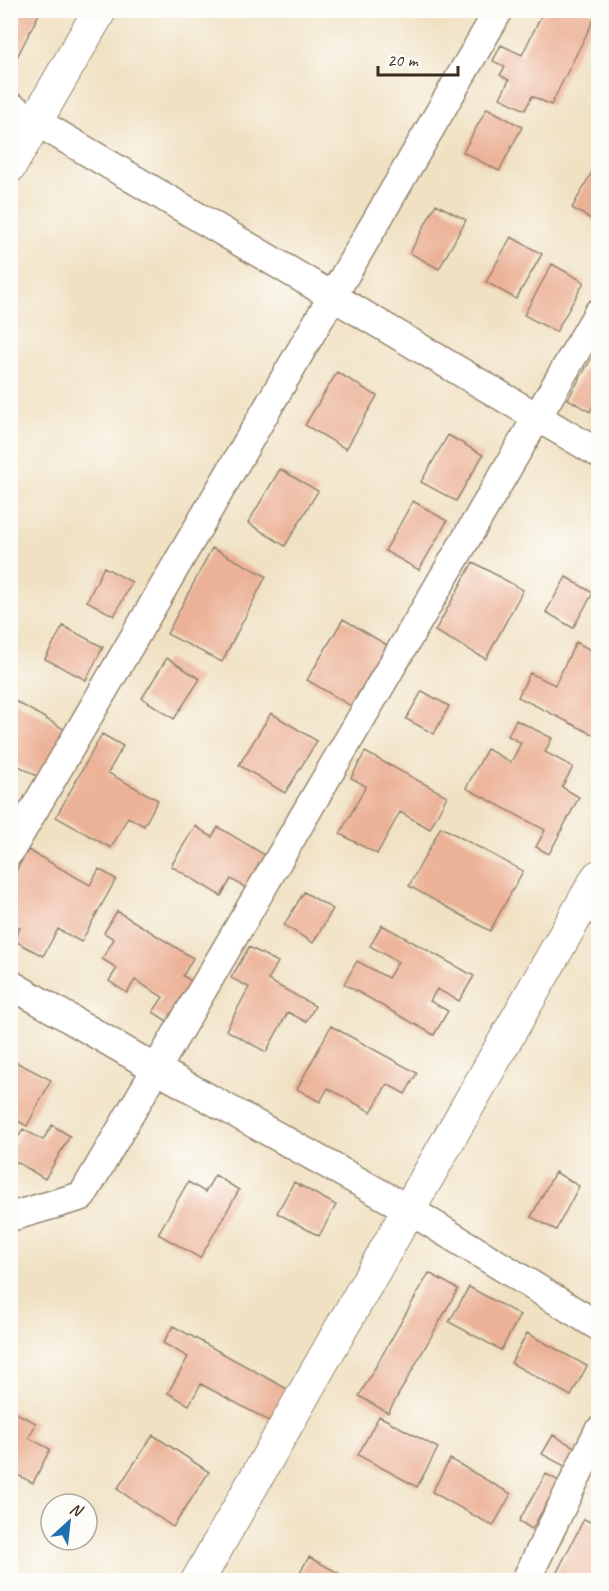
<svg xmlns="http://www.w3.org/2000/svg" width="609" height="1591" viewBox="0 0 609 1591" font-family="Caveat,sans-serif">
<rect width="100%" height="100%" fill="#fdfcf7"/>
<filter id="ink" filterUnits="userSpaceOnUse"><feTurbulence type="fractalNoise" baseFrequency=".0167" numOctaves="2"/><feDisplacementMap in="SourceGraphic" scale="12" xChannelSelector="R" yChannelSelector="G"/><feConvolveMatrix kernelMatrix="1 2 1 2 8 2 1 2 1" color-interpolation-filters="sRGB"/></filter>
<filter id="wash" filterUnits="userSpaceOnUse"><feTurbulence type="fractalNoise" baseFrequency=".008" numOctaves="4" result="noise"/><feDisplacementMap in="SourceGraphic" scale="24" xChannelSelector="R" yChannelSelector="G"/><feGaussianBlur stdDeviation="1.35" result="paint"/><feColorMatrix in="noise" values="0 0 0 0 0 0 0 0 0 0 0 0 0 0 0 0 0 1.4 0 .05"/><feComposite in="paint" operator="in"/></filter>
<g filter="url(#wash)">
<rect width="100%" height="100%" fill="#f0e1c3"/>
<g id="blocks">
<!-- building -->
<path fill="#ecb298" d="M 10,10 L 41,10 L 15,61 L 10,59 Z
M 544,10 L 587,10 L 596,15 L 551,105 L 532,96 L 525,110 L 500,98 L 509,80 L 500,75 L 505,67 L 493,61 L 501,45 L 522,55 Z
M 487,108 L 522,127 L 499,171 L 463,152 Z
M 598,161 L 598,223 L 572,208 Z
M 436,204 L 466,220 L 439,269 L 410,253 Z
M 511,237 L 542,254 L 516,299 L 486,282 Z
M 552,264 L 584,282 L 556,332 L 524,315 Z
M 598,347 L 598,397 L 590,412 L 568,399 Z
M 337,372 L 377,396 L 346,449 L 305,425 Z
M 448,435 L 483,455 L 456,501 L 421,482 Z
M 280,469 L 318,491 L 285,546 L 248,523 Z
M 413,501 L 447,521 L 419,570 L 385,551 Z
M 212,548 L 266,576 L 222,662 L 167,634 Z
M 473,562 L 523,590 L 486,659 L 435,631 Z
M 104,567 L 132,582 L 114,616 L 87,601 Z
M 566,577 L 593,593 L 573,628 L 546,612 Z
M 343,619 L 387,645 L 351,706 L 307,680 Z
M 63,626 L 103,647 L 86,680 L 45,659 Z
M 576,642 L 596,653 L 598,648 L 598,737 L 518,697 L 530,673 L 555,685 Z
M 167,658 L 200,679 L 174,719 L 142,698 Z
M 422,691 L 449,706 L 434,734 L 406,719 Z
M 10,698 L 69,732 L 42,779 L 10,761 Z
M 271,713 L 317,741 L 285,793 L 239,765 Z
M 516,720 L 552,738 L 545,752 L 573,767 L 562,787 L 579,797 L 549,854 L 536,847 L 545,830 L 466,788 L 487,749 L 511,762 L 521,743 L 508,736 Z
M 102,734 L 123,746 L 108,773 L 158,800 L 144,826 L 128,817 L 111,848 L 56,817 Z
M 365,752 L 447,796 L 430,829 L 400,812 L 377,854 L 340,834 L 366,786 L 351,778 Z
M 195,826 L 212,837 L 218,827 L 270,858 L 251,891 L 231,879 L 221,896 L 171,866 Z
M 441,827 L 523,871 L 490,931 L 409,886 Z
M 28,850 L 90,885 L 99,869 L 116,879 L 81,942 L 58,929 L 43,956 L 13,940 L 20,928 L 10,922 L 10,881 Z
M 304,892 L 333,909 L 313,943 L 284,925 Z
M 117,911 L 193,958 L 183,976 L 195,983 L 170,1023 L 153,1012 L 163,997 L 135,980 L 127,993 L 109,981 L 117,968 L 102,959 L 114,939 L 104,933 Z
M 382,925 L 474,976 L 459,1001 L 437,989 L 430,1001 L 448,1011 L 434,1035 L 344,984 L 357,961 L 388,978 L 398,962 L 370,946 Z
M 249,947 L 278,962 L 268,980 L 315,1006 L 306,1022 L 288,1012 L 266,1052 L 226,1030 L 249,987 L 231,978 Z
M 331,1026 L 417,1073 L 405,1094 L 387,1084 L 371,1112 L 328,1088 L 320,1102 L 297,1089 Z
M 10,1059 L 51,1080 L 27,1126 L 10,1117 Z
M 52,1125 L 70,1136 L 45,1179 L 10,1158 L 10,1151 L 23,1129 L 43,1140 Z
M 555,1172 L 579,1186 L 556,1230 L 531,1217 Z
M 215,1175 L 239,1190 L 200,1258 L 158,1234 L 188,1182 L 205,1192 Z
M 294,1182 L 336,1205 L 319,1236 L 277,1213 Z
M 429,1273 L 458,1289 L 388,1413 L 359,1396 Z
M 469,1287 L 520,1315 L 501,1350 L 449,1322 Z
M 173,1326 L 289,1390 L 271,1422 L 201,1384 L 189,1405 L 168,1393 L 188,1357 L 163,1343 Z
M 527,1333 L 587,1366 L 571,1396 L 511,1363 Z
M 10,1410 L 36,1423 L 29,1438 L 50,1449 L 33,1483 L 10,1471 Z
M 379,1416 L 438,1448 L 417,1487 L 358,1455 Z
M 153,1435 L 209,1472 L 173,1527 L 117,1489 Z
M 553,1435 L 578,1449 L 568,1468 L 542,1454 Z
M 450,1459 L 511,1494 L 493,1526 L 432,1492 Z
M 546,1474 L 559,1481 L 532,1529 L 519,1521 Z
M 584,1519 L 598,1526 L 598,1580 L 553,1580 Z
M 309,1557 L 351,1580 L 295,1580 Z"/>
</g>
</g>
<g filter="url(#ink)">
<use href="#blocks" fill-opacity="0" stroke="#968670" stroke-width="1.5"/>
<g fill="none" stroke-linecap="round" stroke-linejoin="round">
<!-- minor casing -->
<g stroke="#968670" stroke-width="31">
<path id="minor" d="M 10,106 L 598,453
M 10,851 L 499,10
M 10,984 L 158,1070 L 408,1209 L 598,1326
M 10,1217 L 82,1196 L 598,313
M 526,1580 L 598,1432"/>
</g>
<!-- tertiary casing -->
<g stroke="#968670" stroke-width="35">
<path id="tertiary" d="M 10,166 L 100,10
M 198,1580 L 598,877"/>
</g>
<!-- minor -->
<use href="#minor" stroke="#fff" stroke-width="28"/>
<!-- tertiary -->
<use href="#tertiary" stroke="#fff" stroke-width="33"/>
</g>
</g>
<!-- margin -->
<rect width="609" height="1591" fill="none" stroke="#fdfcf7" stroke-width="36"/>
<!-- north arrow -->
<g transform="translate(69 1522) rotate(27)"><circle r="28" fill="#fdfcf7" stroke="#afa8a0" stroke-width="1.5"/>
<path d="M0-4.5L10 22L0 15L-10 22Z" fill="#1f6fb2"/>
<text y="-9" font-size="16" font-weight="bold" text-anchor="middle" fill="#3b2a1e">N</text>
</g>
<!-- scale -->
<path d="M378 66v9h80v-9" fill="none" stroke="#3b2a1e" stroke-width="3"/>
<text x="387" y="66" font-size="18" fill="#3b2a1e" stroke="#fdfcf7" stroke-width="4.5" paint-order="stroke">20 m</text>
</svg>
